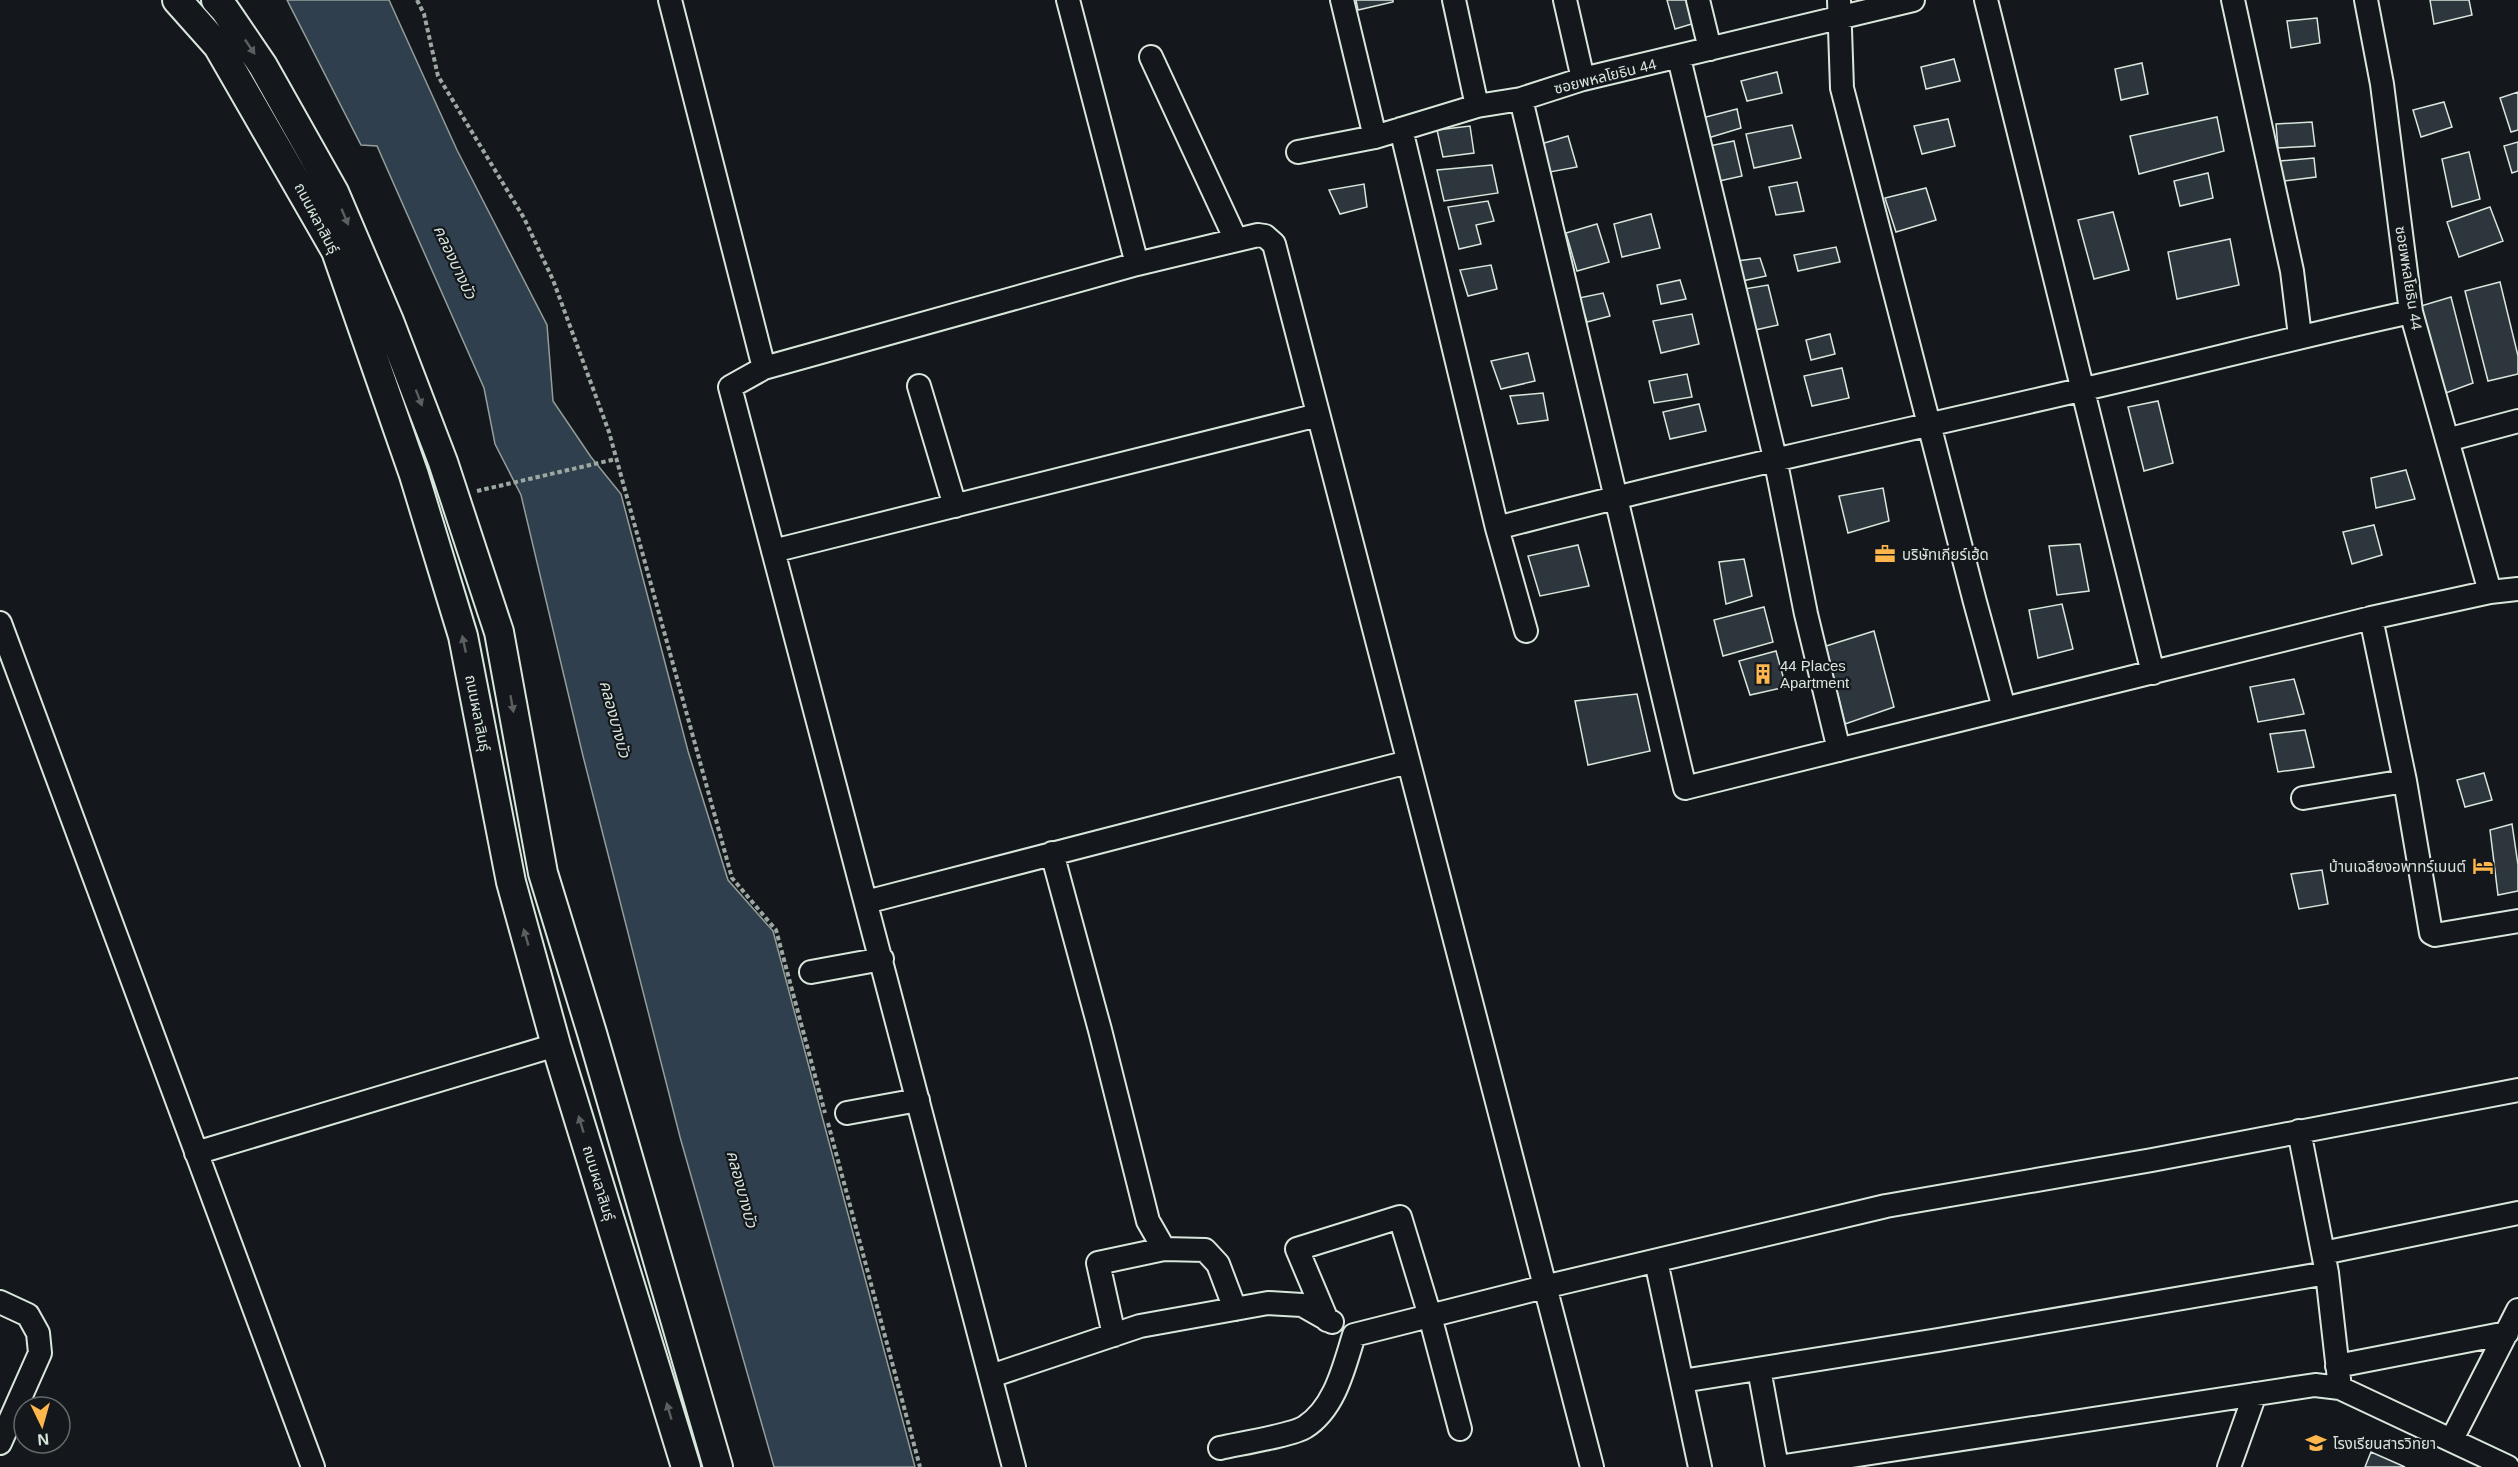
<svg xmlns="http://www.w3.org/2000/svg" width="2518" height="1467" viewBox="0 0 2518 1467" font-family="Helvetica,'Noto Sans Thai',sans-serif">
<rect width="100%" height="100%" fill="#14181c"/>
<!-- water -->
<path fill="#2f3f4d" stroke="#939e99" stroke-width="1.5" d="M 287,0 L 389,0 L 457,150 L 547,325 L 553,401 L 591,457 L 621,494 L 688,751 L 728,880 L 773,931 L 915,1467 L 774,1467 L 680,1137 L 583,756 L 521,495 L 495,444 L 484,388 L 377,146 L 361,145 Z"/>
<!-- building -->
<path fill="#2c363c" stroke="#d8e6dc" stroke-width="1.5" d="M 1356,0 L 1393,0 L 1393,2 L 1358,10 Z
M 1667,0 L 1689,0 L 1695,23 L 1675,29 Z
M 2430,0 L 2469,0 L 2472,15 L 2434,24 Z
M 2317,18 L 2320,43 L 2291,48 L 2287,21 Z
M 1954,59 L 1960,81 L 1926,89 L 1921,67 Z
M 2142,63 L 2148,94 L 2121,100 L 2115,69 Z
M 1777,72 L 1782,93 L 1747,101 L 1741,81 Z
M 2518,92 L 2518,130 L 2511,132 L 2500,98 Z
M 2444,102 L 2452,127 L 2421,137 L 2413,110 Z
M 1737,109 L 1741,128 L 1708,138 L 1702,118 Z
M 2217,117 L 2224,151 L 2139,174 L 2130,136 Z
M 1948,119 L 1955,146 L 1922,154 L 1914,126 Z
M 2312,122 L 2315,146 L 2278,148 L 2276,124 Z
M 1792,125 L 1801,158 L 1754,168 L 1746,134 Z
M 1470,126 L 1474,153 L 1443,157 L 1437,130 Z
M 1568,136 L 1577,167 L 1550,172 L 1541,144 Z
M 1734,141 L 1742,176 L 1719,181 L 1709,146 Z
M 2518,142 L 2518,171 L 2512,173 L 2504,146 Z
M 2469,152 L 2480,199 L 2452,207 L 2442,159 Z
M 2314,158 L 2316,177 L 2284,181 L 2280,161 Z
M 1492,165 L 1498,193 L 1444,201 L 1437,170 Z
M 2208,173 L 2213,198 L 2180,206 L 2174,181 Z
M 1797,182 L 1804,211 L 1776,215 L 1769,187 Z
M 1364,184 L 1367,207 L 1340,214 L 1329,190 Z
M 1926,188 L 1936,220 L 1896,232 L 1885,198 Z
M 1488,201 L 1494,221 L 1476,225 L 1481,244 L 1459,249 L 1448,207 Z
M 2490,207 L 2503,241 L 2459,257 L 2447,222 Z
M 2113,212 L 2129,270 L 2094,279 L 2078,220 Z
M 1651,214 L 1660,248 L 1622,257 L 1614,224 Z
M 1597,224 L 1609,262 L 1577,271 L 1566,233 Z
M 2230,239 L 2239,285 L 2177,299 L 2168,252 Z
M 1836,247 L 1840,262 L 1798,271 L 1794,255 Z
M 1760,258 L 1766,276 L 1742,281 L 1737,261 Z
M 1491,265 L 1497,289 L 1468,296 L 1460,270 Z
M 1680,280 L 1686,299 L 1661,304 L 1657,285 Z
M 2500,282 L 2518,356 L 2518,374 L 2488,381 L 2465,291 Z
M 1768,285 L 1778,325 L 1755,330 L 1744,289 Z
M 1603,293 L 1610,316 L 1587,322 L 1579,298 Z
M 2451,297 L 2473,383 L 2443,394 L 2421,306 Z
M 1692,314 L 1699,344 L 1661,353 L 1653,321 Z
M 1830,334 L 1835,354 L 1811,360 L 1806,340 Z
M 1528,353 L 1535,381 L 1501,389 L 1491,361 Z
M 1842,368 L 1849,398 L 1812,406 L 1804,376 Z
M 1687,374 L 1692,397 L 1654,403 L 1649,381 Z
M 1543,393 L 1548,420 L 1518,424 L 1510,396 Z
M 2158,401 L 2173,463 L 2144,471 L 2128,407 Z
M 1699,404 L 1706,431 L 1670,439 L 1663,412 Z
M 2406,470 L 2415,499 L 2376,508 L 2371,478 Z
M 1883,488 L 1889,521 L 1848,533 L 1839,496 Z
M 2374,525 L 2382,555 L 2352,564 L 2343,532 Z
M 2080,544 L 2089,591 L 2057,595 L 2049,546 Z
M 1578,545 L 1589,586 L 1540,596 L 1528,556 Z
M 1744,559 L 1752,596 L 1726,604 L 1719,562 Z
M 2062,604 L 2073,649 L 2038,658 L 2029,610 Z
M 1764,607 L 1773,642 L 1723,656 L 1714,620 Z
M 1874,631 L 1894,707 L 1845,724 L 1826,646 Z
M 1776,651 L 1786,687 L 1750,695 L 1739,661 Z
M 2294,679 L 2304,714 L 2258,722 L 2250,687 Z
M 1637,694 L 1650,751 L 1588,765 L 1575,701 Z
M 2305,730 L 2314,767 L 2278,772 L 2270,734 Z
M 2484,773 L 2492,800 L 2465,807 L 2457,780 Z
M 2512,824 L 2518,865 L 2518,891 L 2498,895 L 2490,830 Z
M 2322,870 L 2328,904 L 2299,909 L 2291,874 Z
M 2371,1452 L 2405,1467 L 2365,1467 Z"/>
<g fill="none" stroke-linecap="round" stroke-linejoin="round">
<!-- minor casing -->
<g stroke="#d8e6dc" stroke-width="26">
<path id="minor" d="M 670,0 L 764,368
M 1068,0 L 1137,264
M 1342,0 L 1375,137
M 1454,0 L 1477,106
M 1565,0 L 1583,79
M 1698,0 L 1710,49
M 1839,0 L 1842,88 L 1975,602 L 2004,708
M 1986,0 L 2153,673
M 2233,0 L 2292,271 L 2300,336
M 2366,0 L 2382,84 L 2411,312 L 2490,592
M 1151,57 L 1236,240
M 1679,58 L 1775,458 L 1806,614 L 1839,750
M 1521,99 L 1685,788 L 2371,618 L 2490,592 L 2518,589
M 1401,129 L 1497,528 C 1691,477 1886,435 2080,390 C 2191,365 2300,336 2411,312
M 1298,152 L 1375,137 L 1477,106 L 1521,99 L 1583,79 L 1913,0
M 919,386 L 955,506
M 2447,440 L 2518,421
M 1497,528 L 1526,631
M 773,551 L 1318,415
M 2371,618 L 2405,781 L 2431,933 L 2435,935 L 2518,921
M 0,623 L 313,1467
M 2303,798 L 2405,781
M 1052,853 L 1100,1030 L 1148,1221 L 1164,1249
M 866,902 L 1408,762
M 811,972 L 882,959
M 847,1113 L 918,1100
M 2299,1131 L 2327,1273 L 2340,1388
M 196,1153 L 556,1045
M 2323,1253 L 2518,1213
M 1656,1261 L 1700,1467
M 0,1302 L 28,1315 L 38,1333 L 40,1353 L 0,1443
M 1327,1320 L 1297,1249 L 1400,1217 L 1430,1316 L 1460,1429
M 1114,1335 L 1098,1263 L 1164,1249 L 1205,1250 L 1218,1264 L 1235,1309
M 2337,1366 L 2507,1333
M 1759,1369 L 1777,1467
M 991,1376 L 1140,1326 L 1268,1303 L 1302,1305 L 1332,1322
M 1682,1381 L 1938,1340 L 2327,1273
M 2452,1439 L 2518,1310
M 1220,1448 C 1237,1444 1293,1435 1305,1427 C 1335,1408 1344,1367 1354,1335 L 1544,1287 L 1886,1206 L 2152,1160 L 2518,1090
M 1014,1467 L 730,387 L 764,368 L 1137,264 L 1258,235 L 1265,236 L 1274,244 L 1592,1467
M 1779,1467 L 2315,1385 L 2340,1388 L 2508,1467
M 2229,1467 L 2255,1394"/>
</g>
<!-- major casing -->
<g stroke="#d8e6dc" stroke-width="32">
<path id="major" d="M 177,0 L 218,46 L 336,251 L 414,475 L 463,636 L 511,882 L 556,1045 L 686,1467
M 216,0 L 225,10 L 263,66 L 334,192 L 389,321 L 443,462 L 499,632 L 543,873 L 592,1033 L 718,1467"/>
</g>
<!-- path -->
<path stroke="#9da8a2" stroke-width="4" stroke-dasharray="4.5 3" stroke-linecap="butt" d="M 417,0 L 424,14 L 438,76 L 524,218 L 553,280 L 609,432 L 732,878 L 776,930 L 825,1113
M 477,491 L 616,459
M 828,1123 L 920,1467"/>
<!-- minor -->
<use href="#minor" stroke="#14181c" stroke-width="22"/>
<!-- major -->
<use href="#major" stroke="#14181c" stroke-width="28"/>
</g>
<!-- one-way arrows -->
<defs><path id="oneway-solid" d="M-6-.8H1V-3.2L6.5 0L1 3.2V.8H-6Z" transform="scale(1.5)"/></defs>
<g fill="#59605f">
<use href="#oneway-solid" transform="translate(250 47) rotate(56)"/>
<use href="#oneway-solid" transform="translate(345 217) rotate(67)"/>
<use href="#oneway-solid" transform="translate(419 398) rotate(69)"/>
<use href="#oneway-solid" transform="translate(464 644) rotate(-102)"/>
<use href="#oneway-solid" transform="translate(512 704) rotate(80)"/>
<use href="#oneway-solid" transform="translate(526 937) rotate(-106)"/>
<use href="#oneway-solid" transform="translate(581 1124) rotate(-107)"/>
<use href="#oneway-solid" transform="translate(669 1411) rotate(-106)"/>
</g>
<!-- icons -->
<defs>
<g id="office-bare" transform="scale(1.62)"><path d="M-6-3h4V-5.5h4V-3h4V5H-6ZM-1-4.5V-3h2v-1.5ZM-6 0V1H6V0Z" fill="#ffb74d" stroke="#14181c" stroke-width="2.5" paint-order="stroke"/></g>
<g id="building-bare" transform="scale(1.62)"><path d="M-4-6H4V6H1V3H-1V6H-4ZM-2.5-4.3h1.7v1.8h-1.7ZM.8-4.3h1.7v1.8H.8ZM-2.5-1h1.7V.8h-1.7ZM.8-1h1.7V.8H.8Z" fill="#ffb74d" stroke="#14181c" stroke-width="2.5" paint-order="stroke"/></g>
<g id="hotel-bare" transform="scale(1.62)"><path d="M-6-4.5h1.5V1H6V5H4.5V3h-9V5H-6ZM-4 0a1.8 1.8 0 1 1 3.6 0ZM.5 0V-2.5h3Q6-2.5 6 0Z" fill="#ffb74d" stroke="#14181c" stroke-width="2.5" paint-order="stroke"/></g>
<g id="school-bare" transform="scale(1.62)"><path d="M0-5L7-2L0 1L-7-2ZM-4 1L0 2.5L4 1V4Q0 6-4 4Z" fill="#ffb74d" stroke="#14181c" stroke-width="2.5" paint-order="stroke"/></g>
</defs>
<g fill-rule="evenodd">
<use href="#office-bare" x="1885" y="554"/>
<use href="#building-bare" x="1763" y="674"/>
<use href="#hotel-bare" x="2483" y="866"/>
<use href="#school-bare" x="2316" y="1443"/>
</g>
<g text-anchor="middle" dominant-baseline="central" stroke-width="4.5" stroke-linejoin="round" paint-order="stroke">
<!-- street labels -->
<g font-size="15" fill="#d8e6dc" stroke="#14181c">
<text transform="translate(1605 76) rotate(-14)">ซอยพหลโยธิน 44</text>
<text transform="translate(317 218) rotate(62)">ถนนผลาสินธุ์</text>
<text transform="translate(2409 278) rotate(81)">ซอยพหลโยธิน 44</text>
<text transform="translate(478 713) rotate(79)">ถนนผลาสินธุ์</text>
<text transform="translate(599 1183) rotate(73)">ถนนผลาสินธุ์</text>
</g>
<!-- poi labels -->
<g font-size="15" fill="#d8e6dc" stroke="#14181c" text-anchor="start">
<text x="1902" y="554">บริษัทเกียร์เฮ้ด</text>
<text x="1780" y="665">44 Places<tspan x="1780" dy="17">Apartment</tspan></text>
<text x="2466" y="866" text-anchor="end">บ้านเฉลียงอพาทร์เมนต์</text>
<text x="2333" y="1443">โรงเรียนสารวิทยา</text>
</g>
<!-- water labels -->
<g font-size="16" font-style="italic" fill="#d8e6dc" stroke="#14181c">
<text transform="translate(455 262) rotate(65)">คลองบางบัว</text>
<text transform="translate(615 719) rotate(75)">คลองบางบัว</text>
<text transform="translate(742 1189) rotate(75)">คลองบางบัว</text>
</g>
</g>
<!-- north arrow -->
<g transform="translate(42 1425) rotate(175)"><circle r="28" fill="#14181c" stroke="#626a69" stroke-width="1.5"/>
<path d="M0-4.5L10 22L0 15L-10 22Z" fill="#ffb74d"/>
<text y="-9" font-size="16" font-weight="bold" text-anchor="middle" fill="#d8e6dc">N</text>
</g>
</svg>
